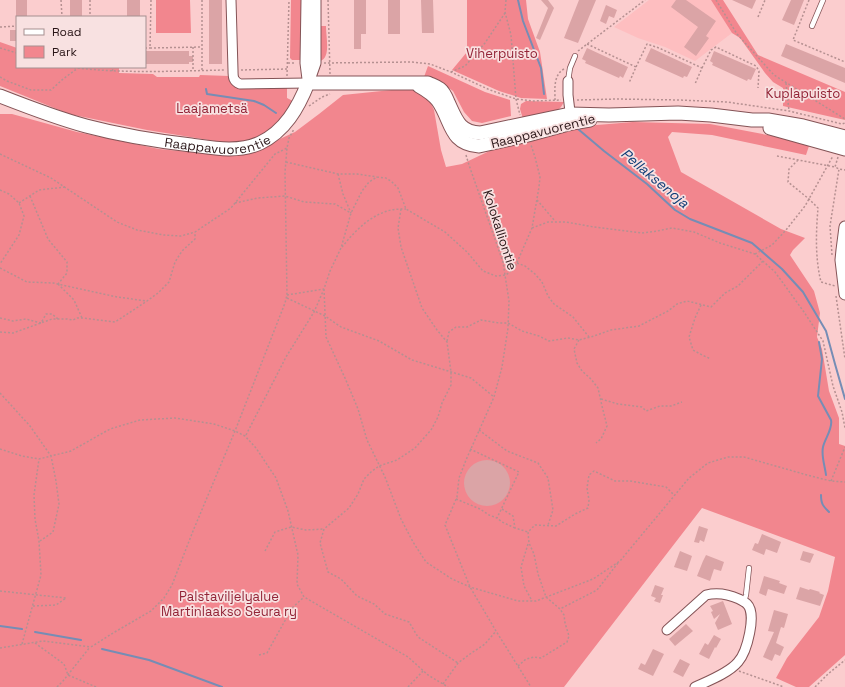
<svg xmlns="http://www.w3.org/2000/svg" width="845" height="687" viewBox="0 0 845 687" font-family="'Space Grotesk',sans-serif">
<rect width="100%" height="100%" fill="#fbcdce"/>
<!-- built -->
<path fill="#febec0" d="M 649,0 L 711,0 L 732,33 L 695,61 L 665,47 L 638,38 L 614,27 Z"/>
<!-- green -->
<path fill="#f2868e" d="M 156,0 L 190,0 L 191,33 L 156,33 Z
M 291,0 L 302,0 L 300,60 L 292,60 L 290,58 Z
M 467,0 L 526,0 L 528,19 L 540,52 L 547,99 L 521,98 L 499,91 L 452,70 L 467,52 Z
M 711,0 L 723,0 L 758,55 L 845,92 L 845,120 L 783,106 L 783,88 L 773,82 L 765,73 L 740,38 L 732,33 Z
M 321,26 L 326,26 L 326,27 C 326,37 331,58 320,61 L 317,55 Z
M 0,42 L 17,48 L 17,67 L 99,67 L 119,68 L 119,73 L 153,74 L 157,77 L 199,77 L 200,75 L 229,76 L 234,80 L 287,84 L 287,98 L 293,101 L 285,115 L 277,125 L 268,132 L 256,138 L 241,142 L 227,143 L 147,130 L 69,114 L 0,86 Z
M 428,66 L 485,92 L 510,100 L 511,116 L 482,123 L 472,121 L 464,112 L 453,91 L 439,81 L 424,77 Z
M 411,88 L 428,96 L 434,110 L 441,150 L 446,167 L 462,164 L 500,146 L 573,127 L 633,122 L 710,124 L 810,143 L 806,155 L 712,135 L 672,132 L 668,137 L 681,172 L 781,229 L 805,238 L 793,250 L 790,255 L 814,291 L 820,313 L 817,337 L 822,349 L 829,391 L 839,418 L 839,444 L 845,446 L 845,655 L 809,687 L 796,687 L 776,678 L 787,658 L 819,617 L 828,591 L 835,557 L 702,508 L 564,687 L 0,687 L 0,114 L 12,114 L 77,132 L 159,149 L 220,155 L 258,149 L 295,132 L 319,114 L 343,95 Z
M 526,101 L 564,102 L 561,107 L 557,111 L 523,119 L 520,109 L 521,104 Z"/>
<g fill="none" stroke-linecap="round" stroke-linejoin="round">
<!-- stream -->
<path stroke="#768db5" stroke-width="2" d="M 518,0 L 523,21 L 541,68 L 544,94
M 206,89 L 207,94 L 254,101 L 264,105 L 276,113
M 578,129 L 604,151 L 647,184 L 675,210 L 690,219 L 752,243 L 782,269 L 803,292 L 826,331 L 835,364 L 845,399
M 819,342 L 822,359 L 818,396 L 831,420 C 833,429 825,438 823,447 C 821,456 825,466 826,475
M 821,495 C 821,504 823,506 829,512
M 0,626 L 22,629
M 35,632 L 81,640
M 102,649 L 149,660 L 222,687"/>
</g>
<!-- building -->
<path fill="#dba4a6" d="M 16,0 L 27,0 L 27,17 L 16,17 Z
M 70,0 L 82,0 L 82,17 L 70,17 Z
M 127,0 L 140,0 L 140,17 L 127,17 Z
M 209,0 L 222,0 L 222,64 L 209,64 Z
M 354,0 L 366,0 L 366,34 L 361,34 L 361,49 L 354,49 Z
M 388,0 L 400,0 L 400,34 L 388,34 Z
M 421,0 L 433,0 L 434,33 L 422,33 Z
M 541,0 L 548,0 L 554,8 L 540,40 L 536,38 L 548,8 Z
M 579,0 L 596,0 L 578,43 L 564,38 Z
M 676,0 L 686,0 L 716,21 L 706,36 L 709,38 L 696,56 L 684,47 L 698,27 L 671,7 Z
M 732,0 L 756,0 L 752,9 Z
M 791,0 L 804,0 L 794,25 L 782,20 Z
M 606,5 L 617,10 L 614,18 L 609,16 L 606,24 L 600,21 Z
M 10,30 L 17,30 L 17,41 L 10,41 Z
M 786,44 L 845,68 L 845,83 L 781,56 Z
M 587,48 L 628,67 L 623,78 L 620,76 L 619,78 L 585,63 L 586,61 L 582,59 Z
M 651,48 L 692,67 L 687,77 L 684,76 L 683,78 L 645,61 Z
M 145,51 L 189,51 L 189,56 L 193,56 L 193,62 L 189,62 L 189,64 L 145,64 Z
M 714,51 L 756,69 L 751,80 L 748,79 L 747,81 L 712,65 L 713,63 L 710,61 Z
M464 483a23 23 0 1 1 46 0a23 23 0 1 1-46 0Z
M 699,526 L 708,529 L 704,542 L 700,540 L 699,543 L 694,542 Z
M 762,534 L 781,542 L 777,553 L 766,549 L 764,555 L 752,550 L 755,543 L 758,544 Z
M 680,551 L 692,556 L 687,571 L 674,567 Z
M 803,551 L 814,554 L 810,563 L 800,560 Z
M 706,555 L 724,562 L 721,571 L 714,569 L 710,581 L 697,576 L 703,561 Z
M 764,576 L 780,581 L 779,583 L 787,586 L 784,594 L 768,589 L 766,596 L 759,593 Z
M 655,585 L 664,588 L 661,595 L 663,595 L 660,603 L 654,601 L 656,598 L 651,596 Z
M 800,587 L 809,590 L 810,589 L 820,592 L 819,593 L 824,595 L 820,606 L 796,599 Z
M 723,601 L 732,624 L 718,630 L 715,623 L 720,614 L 714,619 L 711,612 L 713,611 L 710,606 Z
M 774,610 L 788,614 L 784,628 L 781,627 L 776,643 L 784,647 L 780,656 L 775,654 L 772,661 L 763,657 L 774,632 L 768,631 Z
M 686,624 L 693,631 L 675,646 L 669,639 Z
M 714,635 L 721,639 L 716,648 L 715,647 L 709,659 L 699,654 L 705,643 L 708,645 Z
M 653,649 L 664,654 L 653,676 L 638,669 L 641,663 L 645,665 Z
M 680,659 L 690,664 L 683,677 L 673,672 Z"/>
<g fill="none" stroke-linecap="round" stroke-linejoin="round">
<!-- service casing -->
<g stroke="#845356" stroke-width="6">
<path id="service" d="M 812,26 L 823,0
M 568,81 L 570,68 L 575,56
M 744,602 L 746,595 L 749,568"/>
</g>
<!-- minor casing -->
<g stroke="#845356" stroke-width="11">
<path id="minor" d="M 231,0 L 233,70 C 233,77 233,81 240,84 L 308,83
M 568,81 L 568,95 L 571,120
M 667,630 L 706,595 C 718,592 728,594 739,599 C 741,600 745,602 747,604 C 757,614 747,652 738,662 C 729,673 708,681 695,687"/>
</g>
<!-- tertiary casing -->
<g stroke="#845356" stroke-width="13">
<path id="tertiary" d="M 307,0 L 306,63 L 308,79
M 308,83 L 315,63 L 315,0
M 845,227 L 842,250 L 841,260 L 845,294"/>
</g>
<!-- secondary casing -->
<g stroke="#845356" stroke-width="15">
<g id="secondary">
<path d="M 419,86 C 426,90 433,94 438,101 C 452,121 449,144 479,146 L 528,135 L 572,123 L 590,120"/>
<path id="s1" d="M 0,96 C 28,107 57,118 86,126 C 120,135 156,141 191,145 C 213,148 238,153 260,143 C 285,131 298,108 308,83 L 428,83 C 432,85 436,86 440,89 C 444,92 446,97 448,102 C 456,119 459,132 480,133 L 570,114 L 609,115 L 678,113 L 711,115 L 752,120 L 768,120 L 803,126 L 845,137"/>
<path d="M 770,128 L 845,149"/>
</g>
</g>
<!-- path -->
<path stroke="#b59091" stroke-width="1.5" stroke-dasharray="2 2" stroke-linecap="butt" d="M 61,0 L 62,17
M 90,0 L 90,17
M 151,0 L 150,48 L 202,47
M 202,0 L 202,70
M 328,0 L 330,74
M 506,0 L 505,12 L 511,35 L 516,99 L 520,115
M 716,0 L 737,34 L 774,75 L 845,119
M 809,0 L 793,40 L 845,62
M 758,17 L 765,0
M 0,27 L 17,26
M 587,44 L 636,67 L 629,83
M 193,47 L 193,71
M 0,48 L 17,53
M 145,48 L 150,48
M 578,51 L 645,0
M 288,63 L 296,63
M 324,63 L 412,62 L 430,64 L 451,72 L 490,90 L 516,99 L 532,101 L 561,100
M 70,67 C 121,74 174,71 225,70
M 636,67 L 647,44 L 659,48 L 702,68 L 695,84
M 702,68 L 711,50 L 716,47 L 756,66 L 759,71 L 758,88
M 241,70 L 287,69
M 112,71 L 114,67
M 451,72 L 465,66 L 485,43 L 505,13
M 287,76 L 289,0
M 0,77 L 7,81 L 31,90 L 51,90 L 63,79 L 78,68
M 786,83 L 789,111
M 555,100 C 555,90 553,75 564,69
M 577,100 L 617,99 L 680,100 L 727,102 L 789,111 L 842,124 L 845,123
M 309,106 L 322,97 L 330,94
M 0,154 L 51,178 L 117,222 L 137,230 L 164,235 L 181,236 L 195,232 L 231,208 L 275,154 L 287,148
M 466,155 L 469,165 L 503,262 L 509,301 L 508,328 L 502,367 L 494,397 L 466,460 L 459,478 L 457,497 L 445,525 L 470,587 L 496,631 L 531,687
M 777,156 L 835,167
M 838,157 L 835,167 L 839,169 L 845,170
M 798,160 L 789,169 L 788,182 L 809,199 L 818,208 C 816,232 815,258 821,282 L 835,286
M 286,162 L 338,174 L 357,174 L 377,177
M 338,174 L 343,194 L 351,213
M 0,190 L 9,194 L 19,203 L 24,216 L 19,235 L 0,264
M 30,196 L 48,239 L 67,262 L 67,273 L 58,284
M 537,200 L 555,221
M 19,203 L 39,190 L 65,187
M 235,203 L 258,198 L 285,196 L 304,202 L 335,204 L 351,213
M 401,209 L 398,228 L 401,247 L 422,308 L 437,330 L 447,342 L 451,372 L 451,385 L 442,403 L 438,417 L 431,430 L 415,448 L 397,460 L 379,466 L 371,472 L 364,479 L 358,494 L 349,508 L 324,529 L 320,543 L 328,572 L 341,579 L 357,596 L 374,604 L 385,614 L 409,622 L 418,637 L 458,663
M 532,228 L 548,222 L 566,222 L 594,227 L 642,233 L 657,231 L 672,228 L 694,232 L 720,243 L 755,254 L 775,272 L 804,312 L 823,341 L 833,386 L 842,412 L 845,428
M 342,247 C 355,231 370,215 391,210 C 396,209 401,209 406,209
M 755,254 L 772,245 L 786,230 L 805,206 L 833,156
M 832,255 L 830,226 L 839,169
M 517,263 L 525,266 L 535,274 L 542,282 L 548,296 L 554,304 L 573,317 L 589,337
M 0,268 L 27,282 L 53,283 L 117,297 L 147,301
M 58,284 L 74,300 L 82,318
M 324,289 L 326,337 L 345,378 L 358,409 L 367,440 L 385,477 L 401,519 L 413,542 L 426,562 L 452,579 L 470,587 L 518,601 L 536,601 L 593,579 L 620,561 L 689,478 L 708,463 L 728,457 L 744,457 L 807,475 L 831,481 L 845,482
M 287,295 L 324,289
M 836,296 L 845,359
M 287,298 L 325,316 L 341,327 L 379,341 L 412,360 L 471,378 L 494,397
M 701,305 L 695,318 L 689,337 L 693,350 L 702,355 L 711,359
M 0,318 L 13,321 L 26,319 L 41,323 L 46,314 L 52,314 L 58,319
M 0,332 L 13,333 L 52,319 L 67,319 L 73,320 L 77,318 L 82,318 L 98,320 L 115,322 L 135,309 L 147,301 L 158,293 L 169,282 L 175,262 L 182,251 L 195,239 L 195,232
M 579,340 L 574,349 L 577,363 L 582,371 L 591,379 L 598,388 L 602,406 L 607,426 L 601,439 L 596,443
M 447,341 L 449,332 L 456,327 L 467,327 L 481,320 L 499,323 L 508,323 L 522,331 L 539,336 L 549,341 L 568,338 L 579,340 L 594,336 L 611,330 L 639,326 L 668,311 L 677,304 L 687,301 L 711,307 L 725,293 L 738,286 L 763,261
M 0,393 L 30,426 L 51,456 L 71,451 L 110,429 L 140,420 L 175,418 L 214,424 L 235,431 L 245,436 L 256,448 L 276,478 L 288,511 L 298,555 L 297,584 L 304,597 L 408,657 L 428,675 L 448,687
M 601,399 L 618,404 L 642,407 L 646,411 L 660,406 L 671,406 L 682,402
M 479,430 L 507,451 L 538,463 L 548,478 L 553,510 L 548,525
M 246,435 L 286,357 L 314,312 L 324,289 L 330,271 L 341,248 L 351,213 L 362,191 L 369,182 L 377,177 L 386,178 L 392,182 L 398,188 L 406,209 L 445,232 L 467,252 L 483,271 L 496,276 L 506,275 L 515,267 L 532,228 L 539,187 L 540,177 L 535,157 L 531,145
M 0,449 L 22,456 L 39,459 L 51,456 L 56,481 L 59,504 L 53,532 L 40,541
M 470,449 L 519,472 L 497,518
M 831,481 L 845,447
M 456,499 L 480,509 L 489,515 L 497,518 L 502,522 L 515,528
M 502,509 L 513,516 L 515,528 L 528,532
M 528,544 L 521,567 L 524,586 L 532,601
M 265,551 L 275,532 L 291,527 L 306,530 L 324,529
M 618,563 L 597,590 L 560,609 L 546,597 L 538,574 L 534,554 L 529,543 L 528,532 L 535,525 L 556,526 L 575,514 L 588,508 L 589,500 L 587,488 L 589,475 L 594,471 L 615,481 L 630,481 L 666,487 L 674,495
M 0,591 L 66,598
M 33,606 L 56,605 L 66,598
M 35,643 L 64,664 L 68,675 L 96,687
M 22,644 L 41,575 L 39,541 L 35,519 L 34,495 L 39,459
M 0,648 L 43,641 L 91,647 L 113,633 L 151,611 L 164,598 L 172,585 L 193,531 L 235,431 L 285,303 L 287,295 L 285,172 L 287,148 L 289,138 L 294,129
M 259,655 L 267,653 L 292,608 L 304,597
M 518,666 L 526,659 L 534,657 L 541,658 L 567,642 L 569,636 L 565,623 L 564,615 L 560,609
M 739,671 L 784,687
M 443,684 L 458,663 L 470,654 L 485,644 L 496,631
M 57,687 L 63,681 L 90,647
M 408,687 L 423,671
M 815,687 L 828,674 L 845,660"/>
<!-- service -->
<use href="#service" stroke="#fff" stroke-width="4.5"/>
<!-- minor -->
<use href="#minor" stroke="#fff" stroke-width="9"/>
<!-- tertiary -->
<use href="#tertiary" stroke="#fff" stroke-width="11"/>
<!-- secondary -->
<use href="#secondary" stroke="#fff" stroke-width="13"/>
</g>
<g text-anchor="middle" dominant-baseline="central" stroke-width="3.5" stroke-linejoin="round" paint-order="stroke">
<!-- park labels -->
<g font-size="13" fill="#932437" stroke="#f8e1e1">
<text x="502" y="53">Viherpuisto</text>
<text x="803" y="93">Kuplapuisto</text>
<text x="212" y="108">Laajametsä</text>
<text x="229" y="596">Palstaviljelyalue<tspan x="229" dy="15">Martinlaakso Seura ry</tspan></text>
</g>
<!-- street labels -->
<g font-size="13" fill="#291517" stroke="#f8e1e1">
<text transform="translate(543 131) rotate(-14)">Raappavuorentie</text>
<text stroke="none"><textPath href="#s1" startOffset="225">Raappavuorentie</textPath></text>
<text transform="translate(500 230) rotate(72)">Kolokalliontie</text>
</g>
<!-- water labels -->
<g font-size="14" font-style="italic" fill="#0e3c76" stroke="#f8e1e1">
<text transform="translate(655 178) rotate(40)">Pellaksenoja</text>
</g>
</g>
<!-- legend -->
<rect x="16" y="16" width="130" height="52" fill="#f8e1e1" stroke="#a58f90"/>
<rect x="24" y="29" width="20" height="6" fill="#ffffff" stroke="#a58f90"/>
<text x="52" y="36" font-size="12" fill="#291517">Road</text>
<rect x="24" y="46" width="20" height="12" fill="#f2868e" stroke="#a58f90"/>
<text x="52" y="56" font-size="12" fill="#291517">Park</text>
</svg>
